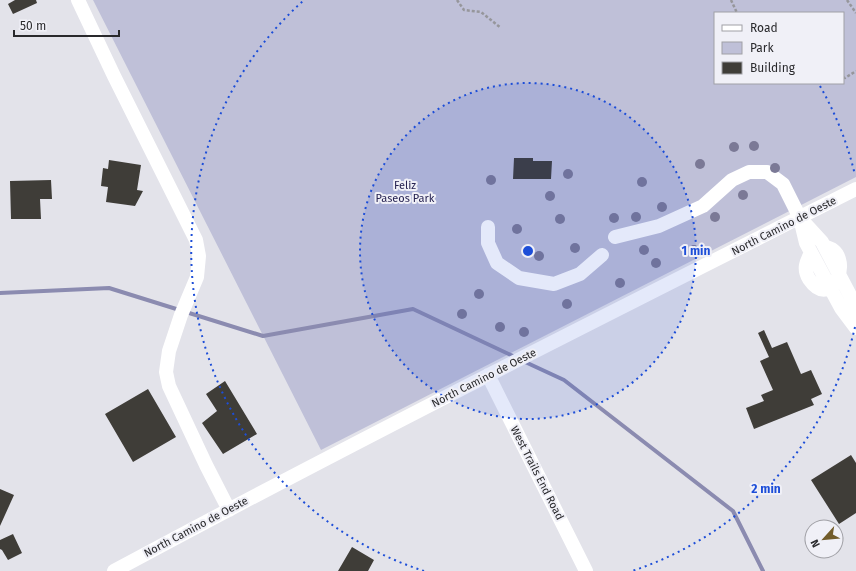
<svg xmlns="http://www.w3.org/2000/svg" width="856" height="571" viewBox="0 0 856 571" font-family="'Fira Sans',sans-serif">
<rect width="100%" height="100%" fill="#e3e3ea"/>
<!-- green -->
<path fill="#bfc0d8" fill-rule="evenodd" d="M 93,0 L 856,0 L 856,177 L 321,450 ZM 715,13 L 843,13 L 843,83 L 715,83 Z"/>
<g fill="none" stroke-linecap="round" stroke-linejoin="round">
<!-- stream -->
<path stroke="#8b8bb0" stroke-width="4" d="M 0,293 L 109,288 L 263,336 L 413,309 L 515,357
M 523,361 L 564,380 L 733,511 L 763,571"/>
</g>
<!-- building -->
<path fill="#3f3d38" d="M 15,0 L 36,0 L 37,3 L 13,14 L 8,4 Z
M 514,158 L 533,158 L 533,161 L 552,161 L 551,179 L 513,179 Z
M 109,160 L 141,165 L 137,190 L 143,191 L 135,206 L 106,202 L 108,187 L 101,186 L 103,168 L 108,169 Z
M 51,180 L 52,199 L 40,199 L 41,219 L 11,219 L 10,181 Z
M 764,330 L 772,348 L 787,342 L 801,374 L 811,370 L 822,394 L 811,399 L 814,405 L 754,429 L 746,408 L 764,401 L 761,395 L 773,390 L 760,361 L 769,357 L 758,333 Z
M 225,381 L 257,434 L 223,454 L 202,423 L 217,411 L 206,394 Z
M 148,389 L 176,437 L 133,462 L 105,414 Z
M 851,455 L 856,463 L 856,513 L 839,524 L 811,480 Z
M 0,489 L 14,495 L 0,526 Z
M 13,534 L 22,553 L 8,560 L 2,550 L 0,549 L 0,540 Z
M 352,547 L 374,560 L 368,571 L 338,571 Z"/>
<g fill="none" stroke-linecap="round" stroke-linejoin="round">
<!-- path -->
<path stroke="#96969b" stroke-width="2.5" stroke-dasharray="3 2" stroke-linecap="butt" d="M 457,0 L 464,10 L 481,12 L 501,28
M 731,0 L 737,13
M 847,0 L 856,13
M 843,77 L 845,78 L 856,71"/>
<!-- minor -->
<path stroke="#fff" stroke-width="14" d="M 78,0 L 114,76 L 196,240 L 199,256 L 197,277 L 181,315 L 169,351 L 166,372 L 169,386 L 206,465 L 229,510
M 800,218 L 822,242 L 852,299 L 856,306 L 854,324
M 488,227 L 488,243 L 497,263 L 519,278 L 554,284 L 580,274 L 602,255
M 615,237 L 659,226 L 703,206 L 732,180 L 749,172 L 767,172 L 783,184 L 800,218 L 806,243 L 841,308 L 856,328
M 811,253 C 806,262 803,269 809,279 C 833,314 856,252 825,247
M 488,375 L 586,571
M 114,571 C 359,439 608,314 856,189"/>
</g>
<!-- trees -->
<g fill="#7b7996">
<circle cx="754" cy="146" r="5"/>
<circle cx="734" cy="147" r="5"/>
<circle cx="700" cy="164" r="5"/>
<circle cx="775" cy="168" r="5"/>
<circle cx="568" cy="174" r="5"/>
<circle cx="491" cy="180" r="5"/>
<circle cx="642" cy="182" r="5"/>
<circle cx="743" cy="195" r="5"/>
<circle cx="550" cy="196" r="5"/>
<circle cx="662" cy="207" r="5"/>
<circle cx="636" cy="217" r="5"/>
<circle cx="715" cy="217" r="5"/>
<circle cx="614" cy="218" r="5"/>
<circle cx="560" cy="219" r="5"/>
<circle cx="517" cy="229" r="5"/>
<circle cx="575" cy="248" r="5"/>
<circle cx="644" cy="250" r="5"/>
<circle cx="694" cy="250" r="5"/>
<circle cx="539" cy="256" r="5"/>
<circle cx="656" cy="263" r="5"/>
<circle cx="620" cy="283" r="5"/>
<circle cx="479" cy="294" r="5"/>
<circle cx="567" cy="304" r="5"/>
<circle cx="462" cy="314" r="5"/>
<circle cx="500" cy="327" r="5"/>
<circle cx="524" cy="332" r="5"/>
</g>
<!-- distance rings -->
<circle cx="528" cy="251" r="168" fill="#1d4ed8" fill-opacity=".12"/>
<g fill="none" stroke="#1d4ed8" stroke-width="2" stroke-dasharray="2 4">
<circle cx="528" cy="251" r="168"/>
<path d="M855 327A336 336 0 0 1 632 571M424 571A336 336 0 0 1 303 1M820 86A336 336 0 0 1 855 175"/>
</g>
<g text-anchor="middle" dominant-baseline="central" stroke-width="4" stroke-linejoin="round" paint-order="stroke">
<!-- park labels -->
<g font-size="11" fill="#262251" stroke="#f0f0f7">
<text x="405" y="185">Feliz<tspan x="405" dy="13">Paseos Park</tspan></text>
</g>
<!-- street labels -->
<g font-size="11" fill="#29292c" stroke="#f0f0f7">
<text transform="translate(784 226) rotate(-27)">North Camino de Oeste</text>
<text transform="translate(484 378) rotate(-27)">North Camino de Oeste</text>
<text transform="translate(537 473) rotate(63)">West Trails End Road</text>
<text transform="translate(196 527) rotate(-28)">North Camino de Oeste</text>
</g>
</g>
<circle cx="528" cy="251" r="6" fill="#1d4ed8" stroke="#f0f0f7" stroke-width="2"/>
<g font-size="12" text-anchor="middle" font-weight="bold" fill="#1d4ed8" stroke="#f0f0f7" stroke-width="4" stroke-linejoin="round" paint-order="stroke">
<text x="696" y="255">1 min</text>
<text x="766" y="493">2 min</text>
</g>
<!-- legend -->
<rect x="714" y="12" width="130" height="72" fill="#f0f0f7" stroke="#a0a0a6"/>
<rect x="722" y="25" width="20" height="6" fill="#ffffff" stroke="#a0a0a6"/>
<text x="750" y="32" font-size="12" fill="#29292c">Road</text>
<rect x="722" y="42" width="20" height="12" fill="#bfc0d8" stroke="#a0a0a6"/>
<text x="750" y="52" font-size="12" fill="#29292c">Park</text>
<rect x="722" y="62" width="20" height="12" fill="#3f3d38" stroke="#a0a0a6"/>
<text x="750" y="72" font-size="12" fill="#29292c">Building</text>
<!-- north arrow -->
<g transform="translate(824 539) rotate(243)"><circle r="19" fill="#f0f0f7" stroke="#a0a0a6"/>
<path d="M0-3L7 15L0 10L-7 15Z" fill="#725c2b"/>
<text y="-6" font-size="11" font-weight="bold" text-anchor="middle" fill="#29292c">N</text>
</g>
<!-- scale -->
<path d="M14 30v6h105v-6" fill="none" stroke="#29292c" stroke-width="2"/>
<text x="20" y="30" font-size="12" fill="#29292c" stroke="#f0f0f7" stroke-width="3" paint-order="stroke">50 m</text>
</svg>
